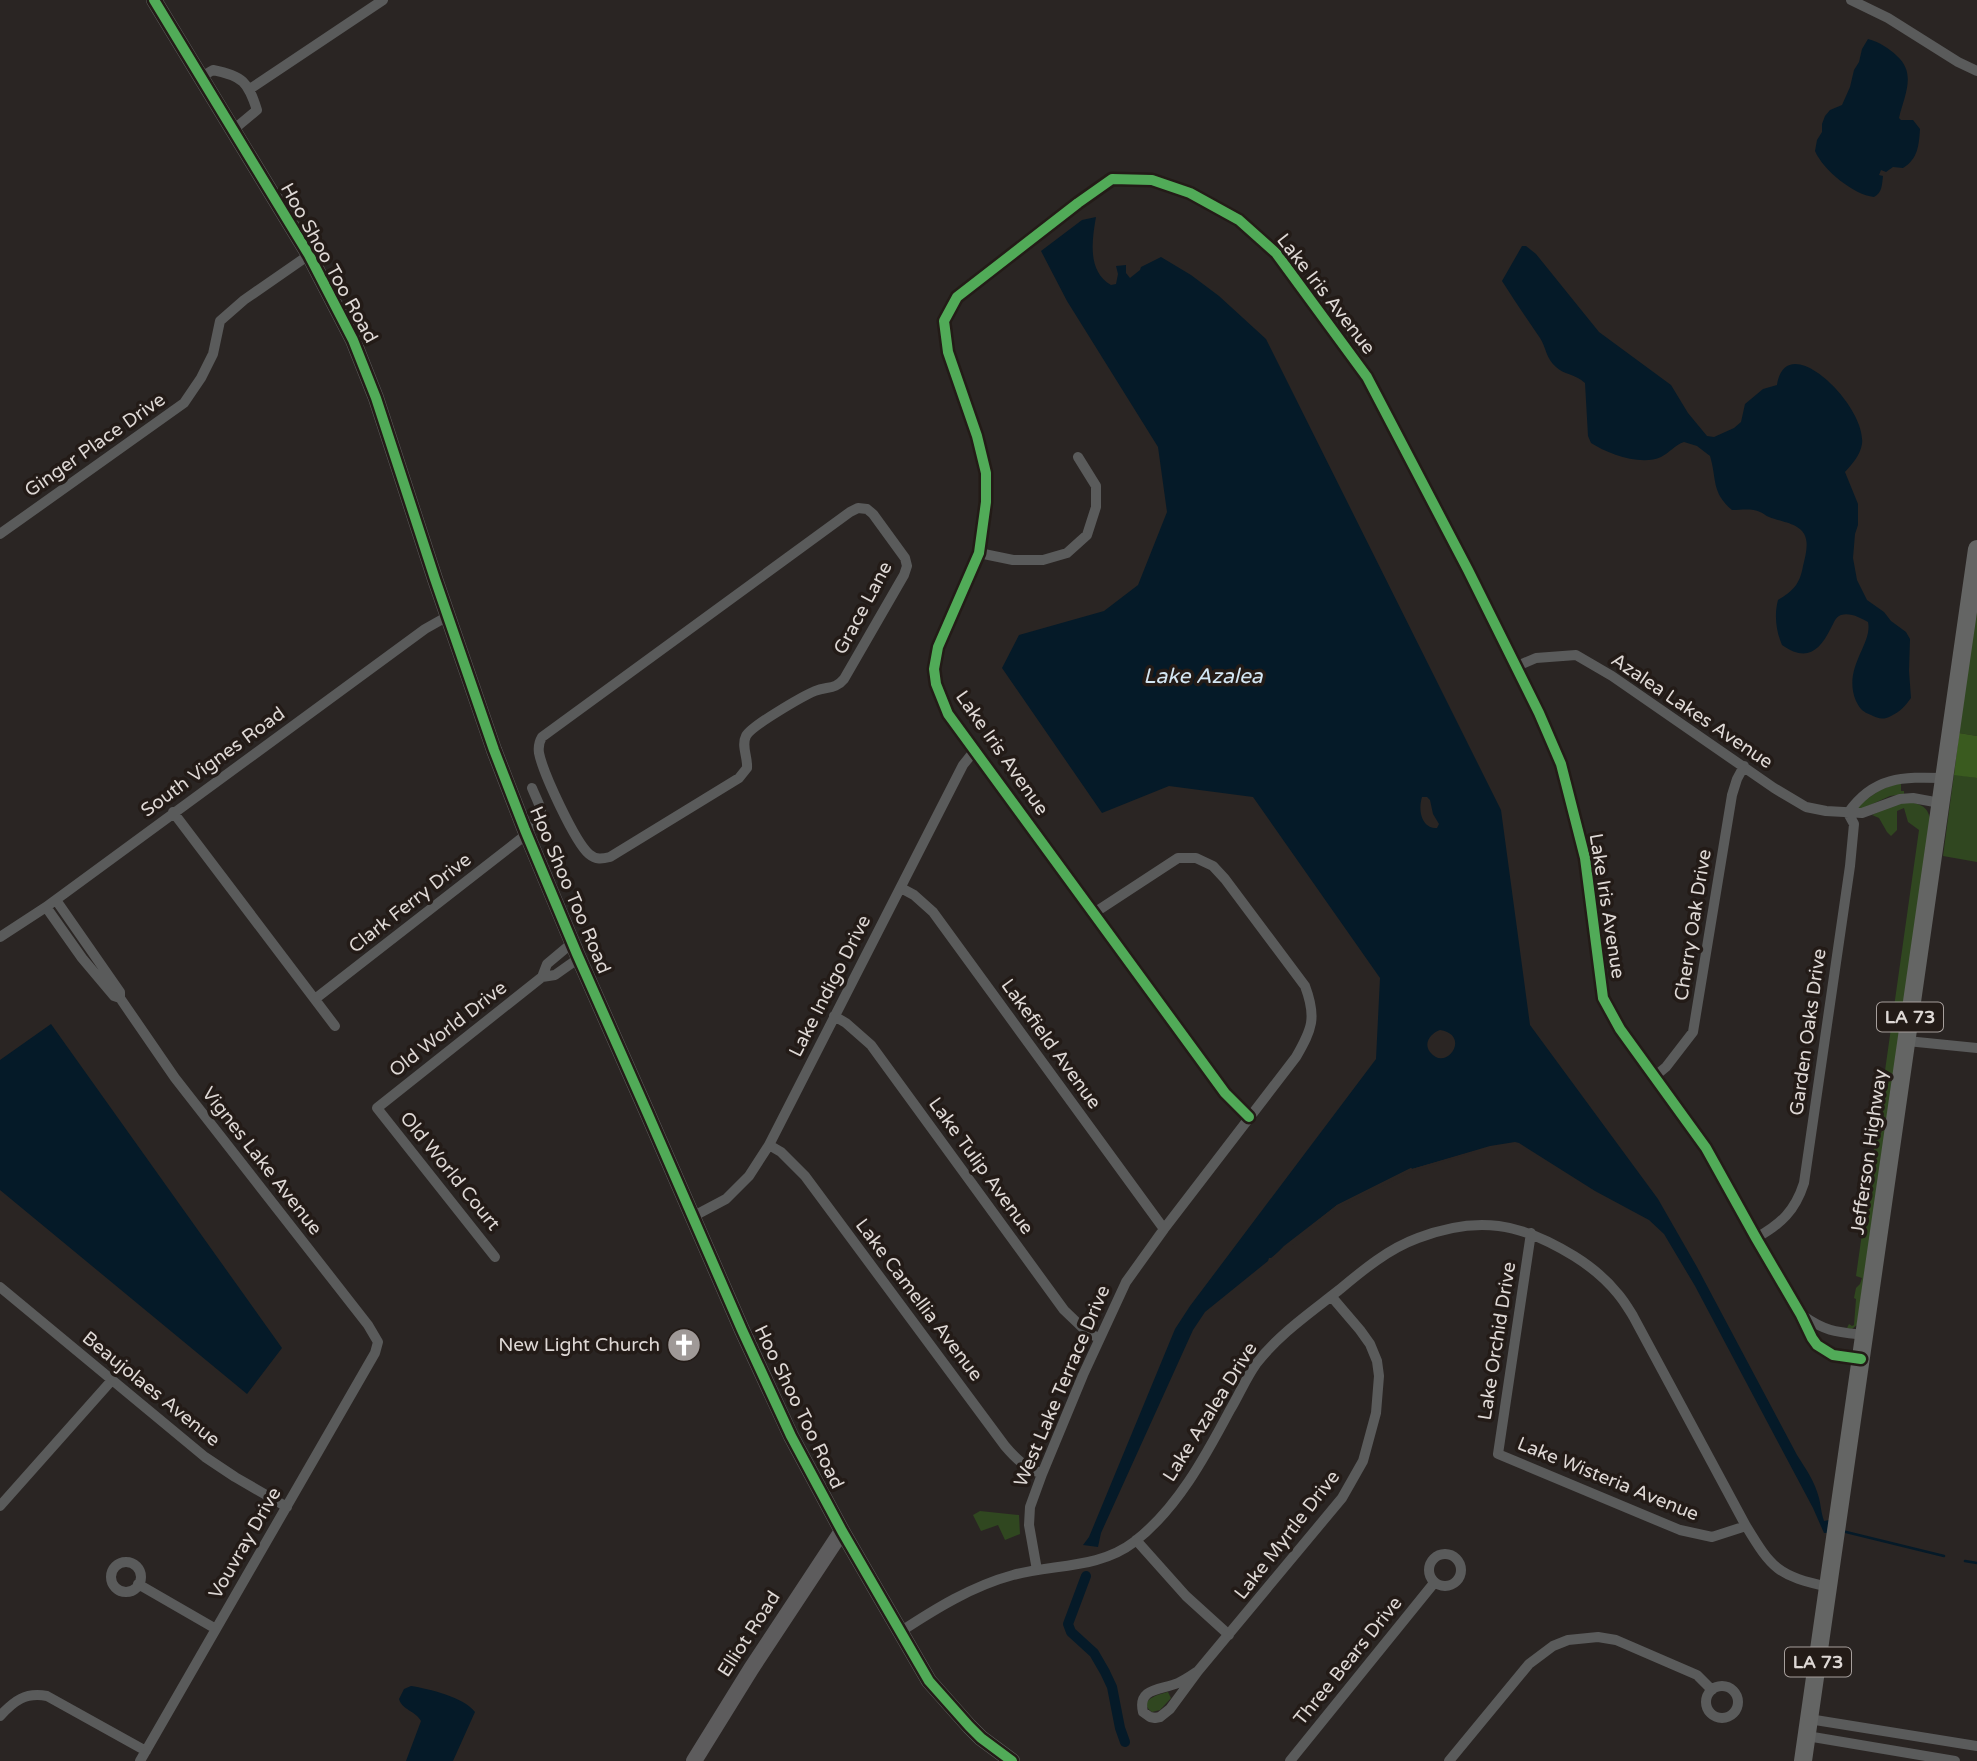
<svg xmlns="http://www.w3.org/2000/svg" width="1977" height="1761" viewBox="0 0 1977 1761" font-family="'Varela Round',sans-serif">
<rect width="100%" height="100%" fill="#2a2523"/>
<!-- green -->
<path fill="#304720" d="M 1977,604 L 1977,736 L 1959,733 Z
M 1954,774 L 1977,778 L 1977,862 L 1943,856 Z
M 1901,782 L 1901,791 L 1904,791 L 1904,794 L 1890,796 L 1859,810 L 1857,806 L 1880,790 Z
M 1910,802 C 1924,805 1928,808 1931,822 L 1857,1325 L 1852,1329 L 1847,1328 L 1849,1324 L 1852,1326 L 1854,1325 L 1856,1299 L 1854,1298 L 1856,1288 L 1860,1284 L 1862,1278 L 1856,1276 L 1919,830 L 1908,822 L 1904,808 L 1897,811 L 1897,830 L 1891,836 L 1887,832 L 1879,818 L 1872,815 L 1892,805 Z
M 980,1511 L 1019,1515 L 1020,1534 L 1005,1540 L 998,1525 L 981,1531 L 973,1515 Z
M 1168,1692 L 1171,1698 L 1160,1710 L 1152,1712 C 1136,1701 1159,1694 1168,1692 Z"/>
<!-- forest -->
<path fill="#3a5b1f" d="M 1959,733 L 1977,736 L 1977,778 L 1954,775 Z"/>
<!-- water -->
<path fill="#051a28" fill-rule="evenodd" d="M 1868,39 C 1879,42 1889,48 1897,56 C 1917,74 1904,96 1899,118 L 1901,120 L 1913,120 L 1920,129 C 1919,145 1918,159 1903,168 L 1893,167 L 1886,172 L 1881,170 L 1879,175 L 1883,176 C 1882,185 1882,193 1874,197 C 1854,195 1823,170 1815,151 L 1817,140 L 1822,132 L 1822,124 L 1825,116 L 1830,110 L 1842,105 L 1850,87 L 1854,70 L 1859,62 L 1862,49 Z
M 1096,217 C 1092,240 1087,271 1111,285 L 1116,284 L 1118,274 L 1116,266 L 1126,265 L 1126,273 L 1130,278 L 1140,270 L 1141,267 L 1161,257 L 1191,275 L 1219,296 L 1266,339 L 1501,810 L 1530,1025 L 1658,1199 L 1697,1267 L 1797,1455 C 1806,1469 1815,1482 1819,1498 C 1821,1506 1821,1512 1824,1521 L 1829,1520 L 1827,1533 L 1824,1533 L 1813,1508 L 1695,1286 L 1664,1234 L 1649,1220 L 1595,1191 L 1519,1143 L 1515,1142 L 1490,1146 L 1412,1169 L 1411,1168 L 1337,1205 L 1271,1258 L 1269,1258 L 1268,1261 L 1205,1312 L 1193,1330 L 1101,1533 L 1098,1547 L 1083,1545 L 1089,1537 L 1175,1329 L 1190,1306 L 1376,1059 L 1380,978 L 1253,797 L 1169,786 L 1102,813 L 1002,668 L 1019,635 L 1104,611 L 1138,585 L 1167,512 L 1158,447 L 1067,301 L 1041,251 L 1082,220 ZM 1422,797 L 1427,797 L 1430,800 L 1433,814 L 1439,824 L 1437,828 C 1421,828 1418,810 1422,797 ZM 1440,1030 C 1472,1035 1446,1073 1430,1052 C 1423,1043 1431,1033 1440,1030 Z
M 1522,246 L 1526,246 L 1536,254 L 1599,332 L 1671,385 L 1688,413 L 1707,436 L 1714,437 L 1734,428 L 1741,422 L 1745,404 L 1763,389 L 1777,385 C 1786,326 1867,406 1862,444 C 1860,456 1852,464 1845,472 L 1858,504 L 1858,525 L 1855,534 L 1853,558 L 1857,580 L 1867,600 L 1884,612 L 1891,621 L 1906,632 L 1910,639 L 1909,671 L 1911,698 C 1906,705 1900,712 1891,716 C 1883,720 1879,719 1871,715 C 1863,712 1860,709 1856,701 C 1842,668 1873,644 1868,622 C 1861,618 1850,612 1841,615 C 1835,617 1834,623 1831,628 C 1819,652 1806,662 1782,645 C 1776,631 1774,615 1778,600 C 1793,591 1800,584 1803,566 C 1805,558 1808,547 1806,539 C 1803,523 1781,522 1769,517 C 1766,516 1763,513 1760,512 C 1752,508 1741,510 1732,510 C 1711,492 1717,479 1710,456 L 1697,446 L 1684,442 C 1675,445 1669,453 1661,457 C 1641,466 1608,454 1591,443 L 1588,436 L 1585,383 C 1574,373 1564,375 1556,367 C 1546,359 1546,347 1540,338 C 1527,319 1514,300 1502,281 Z
M 51,1024 L 282,1348 L 247,1394 L 0,1190 L 0,1060 Z
M 411,1686 C 429,1689 464,1697 475,1712 L 453,1761 L 406,1761 L 421,1721 C 416,1711 402,1710 399,1699 L 404,1689 Z"/>
<!-- pier -->
<path fill="#2a2523" d="M 1475,1151 L 1475,1152 L 1412,1171 L 1338,1207 L 1275,1259 L 1273,1257 L 1284,1246 L 1337,1205 L 1411,1168 L 1412,1169 Z"/>
<g fill="none" stroke-linecap="round" stroke-linejoin="round">
<!-- stream -->
<path stroke="#051a28" stroke-width="2.5" d="M 1842,1531 L 1944,1556
M 1965,1561 L 1977,1563"/>
<!-- canal -->
<path stroke="#051a28" stroke-width="10" d="M 1086,1576 L 1068,1624 L 1071,1632 L 1094,1653 L 1105,1672 L 1112,1687 L 1120,1728 L 1125,1742"/>
<!-- street -->
<path stroke="#5a5b5b" stroke-width="10" d="M 1851,0 L 1888,18 L 1958,62 L 1977,71
M 201,77 L 213,70 C 243,76 248,82 257,110 L 233,130
M 250,89 L 383,0
M 858,508 L 867,509 L 873,514 L 905,558 L 907,566 L 904,575 L 844,679 C 835,690 827,686 815,691 C 803,696 751,726 746,736 C 741,746 748,757 747,768 L 739,778 L 610,857 C 602,859 596,860 589,854 C 575,842 543,773 539,753 C 538,746 539,742 542,737 L 850,512 Z
M 0,534 L 184,403 L 201,378 L 213,354 L 220,321 L 244,300 L 309,255
M 979,553 L 1013,560 L 1043,560 L 1067,553 L 1087,535 L 1096,507 L 1096,486 L 1078,457
M 1515,667 L 1536,658 L 1576,655 L 1612,676 L 1774,788 L 1806,807 L 1826,811 L 1862,813 L 1900,799 L 1913,798 L 1940,803
M 173,812 L 335,1026
M 1848,813 C 1874,776 1903,777 1944,778
M 525,830 C 551,820 540,808 532,788
M 901,888 L 914,895 L 933,912 L 1164,1229
M 56,900 L 120,992 L 120,998 L 175,1078 L 368,1325 L 378,1342 L 375,1353 L 140,1761
M 46,907 L 82,958 L 114,996 L 120,998
M 0,937 L 46,907 L 425,629 L 448,616
M 542,977 L 555,975 L 579,958
M 315,999 L 527,834
M 834,1016 L 846,1023 L 871,1045 L 1064,1310 L 1088,1333 L 1099,1338
M 1907,1041 L 1977,1048
M 1654,1077 L 1666,1067 L 1693,1032 L 1732,795 L 1737,779 L 1744,766
M 1249,1117 L 1225,1093 L 948,714 L 936,684 L 934,669 L 938,647 L 979,553 L 986,502 L 986,473 L 977,436 L 948,352 L 944,321 L 957,297 L 1078,203 L 1112,179 L 1152,180 L 1190,193 L 1239,220 L 1276,253 L 1367,377 L 1468,570 L 1539,713 L 1561,764 L 1585,858 L 1603,998 L 1620,1029 L 1706,1148 L 1756,1238 L 1801,1315 L 1812,1338 L 1817,1345 L 1833,1355 L 1861,1359
M 769,1145 L 781,1152 L 805,1176 L 1005,1446 C 1016,1459 1026,1468 1042,1474
M 692,1217 L 726,1199 L 749,1176 L 769,1145 L 963,765 L 975,750
M 1531,1233 L 1498,1454 L 1680,1530 L 1712,1537 L 1746,1526
M 1756,1238 C 1781,1224 1795,1211 1804,1183 L 1850,866 L 1854,824 L 1848,813
M 495,1257 L 377,1108 L 542,977 L 547,964 L 572,943
M 0,1287 L 205,1457 L 235,1477 L 287,1507
M 1802,1315 C 1826,1332 1837,1332 1865,1335
M 0,1506 L 112,1380
M 1136,1540 L 1186,1596 L 1229,1635
M1429 1570a16 16 0 1 1 32 0a16 16 0 1 1-32 0Z
M111 1577a15 15 0 1 1 30 0a15 15 0 1 1-30 0Z
M 1037,1570 L 1029,1525 L 1030,1507 L 1042,1474 L 1083,1375 L 1126,1282 L 1164,1229 L 1296,1057 C 1312,1029 1317,1018 1305,986 L 1225,879 L 1213,866 L 1196,858 L 1178,858 L 1094,913
M 138,1584 L 216,1629
M 900,1632 C 935,1609 972,1586 1013,1575 C 1053,1564 1099,1569 1134,1542 C 1177,1509 1205,1457 1230,1410 C 1239,1395 1246,1378 1256,1364 C 1279,1334 1310,1313 1339,1290 C 1363,1270 1388,1249 1418,1238 C 1478,1215 1521,1223 1574,1256 C 1590,1266 1606,1279 1618,1294 C 1624,1301 1628,1308 1633,1316 L 1746,1526 C 1772,1569 1778,1576 1829,1587
M 1198,1671 C 1192,1675 1185,1680 1178,1683 C 1162,1690 1137,1687 1143,1712 L 1150,1717 L 1155,1718 L 1160,1717 L 1170,1709 L 1198,1671 L 1342,1498 L 1363,1461 L 1376,1413 L 1379,1376 L 1377,1361 L 1370,1344 L 1360,1330 L 1331,1296
M1706 1702a16 16 0 1 1 32 0a16 16 0 1 1-32 0Z
M 0,1716 C 14,1701 25,1692 47,1696 L 146,1751
M 1809,1719 L 1977,1746
M 1807,1736 L 1955,1761
M 1290,1761 L 1434,1583
M 1449,1761 L 1529,1664 L 1553,1646 L 1568,1640 L 1598,1637 L 1616,1640 L 1697,1675 L 1712,1690"/>
<!-- secondary -->
<path stroke="#5d5c5d" stroke-width="16" d="M 154,0 L 309,255 L 353,340 L 376,398 L 435,579 L 494,750 L 525,830 L 577,954 L 647,1112 L 742,1330 L 791,1436 L 842,1531 L 929,1681 L 969,1726 L 981,1738 L 1012,1761
M 694,1761 L 751,1669 L 842,1531"/>
<!-- primary -->
<path stroke="#646564" stroke-width="18" d="M 1803,1761 L 1977,549"/>
<!-- cycleway casing -->
<g stroke="#231b17" stroke-width="15">
<path id="cycleway" d="M 154,0 L 309,255 L 353,340 L 376,398 L 435,579 L 494,750 L 525,830 L 577,954 L 647,1112 L 742,1330 L 791,1436 L 842,1531 L 929,1681 L 969,1726 L 981,1738 L 1012,1761
M 1249,1117 L 1225,1093 L 948,714 L 936,684 L 934,669 L 938,647 L 979,553 L 986,502 L 986,473 L 977,436 L 948,352 L 944,321 L 957,297 L 1078,203 L 1112,179 L 1152,180 L 1190,193 L 1239,220 L 1276,253 L 1367,377 L 1468,570 L 1539,713 L 1561,764 L 1585,858 L 1603,998 L 1620,1029 L 1706,1148 L 1756,1238 L 1801,1315 L 1812,1338 L 1817,1345 L 1833,1355 L 1861,1359"/>
</g>
<!-- cycleway -->
<use href="#cycleway" stroke="#51ab58" stroke-width="10"/>
</g>
<!-- icons -->
<defs>
<g id="church-disc" transform="scale(1.75)"><circle r="9.5" fill="#9f9997" stroke="#231b17"/><path d="M-1.2-6h2.4v3.5h3.3v2.4h-3.3V6h-2.4V-.1h-3.3v-2.4h3.3Z" fill="#fff"/></g>
</defs>
<g fill-rule="evenodd">
<use href="#church-disc" x="684" y="1345"/>
</g>
<g text-anchor="middle" dominant-baseline="central" stroke-width="7" stroke-linejoin="round" paint-order="stroke">
<!-- shield labels -->
<g fill="#231b17" stroke="#a69f9c" stroke-width="2">
<rect x="1877" y="1002.5" width="66" height="29" rx="5"/>
<rect x="1785" y="1647.5" width="66" height="29" rx="5"/>
</g>
<g font-size="18" font-weight="bold" fill="#ded8d5">
<text x="1910" y="1017">LA 73</text>
<text x="1818" y="1662">LA 73</text>
</g>
<!-- street labels -->
<g font-size="19" fill="#ded8d5" stroke="#231b17">
<text transform="translate(329 263) rotate(61)">Hoo Shoo Too Road</text>
<text transform="translate(1326 294) rotate(52)">Lake Iris Avenue</text>
<text transform="translate(95 445) rotate(-35)">Ginger Place Drive</text>
<text transform="translate(863 608) rotate(-62)">Grace Lane</text>
<text transform="translate(1692 711) rotate(34)">Azalea Lakes Avenue</text>
<text transform="translate(1002 753) rotate(55)">Lake Iris Avenue</text>
<text transform="translate(213 762) rotate(-36)">South Vignes Road</text>
<text transform="translate(570 890) rotate(67)">Hoo Shoo Too Road</text>
<text transform="translate(410 903) rotate(-38)">Clark Ferry Drive</text>
<text transform="translate(1607 906) rotate(81)">Lake Iris Avenue</text>
<text transform="translate(1693 925) rotate(-81)">Cherry Oak Drive</text>
<text transform="translate(830 986) rotate(-63)">Lake Indigo Drive</text>
<text transform="translate(448 1029) rotate(-38)">Old World Drive</text>
<text transform="translate(1808 1032) rotate(-82)">Garden Oaks Drive</text>
<text transform="translate(1051 1044) rotate(54)">Lakefield Avenue</text>
<text transform="translate(1869 1152) rotate(-82)">Jefferson Highway</text>
<text transform="translate(262 1161) rotate(52)">Vignes Lake Avenue</text>
<text transform="translate(981 1166) rotate(54)">Lake Tulip Avenue</text>
<text transform="translate(450 1171) rotate(51)">Old World Court</text>
<text transform="translate(919 1300) rotate(53)">Lake Camellia Avenue</text>
<text transform="translate(1497 1341) rotate(-81)">Lake Orchid Drive</text>
<text transform="translate(1062 1386) rotate(-67)">West Lake Terrace Drive</text>
<text transform="translate(151 1389) rotate(39)">Beaujolaes Avenue</text>
<text transform="translate(799 1407) rotate(64)">Hoo Shoo Too Road</text>
<text transform="translate(1210 1412) rotate(-58)">Lake Azalea Drive</text>
<text transform="translate(1608 1479) rotate(22)">Lake Wisteria Avenue</text>
<text transform="translate(1287 1535) rotate(-52)">Lake Myrtle Drive</text>
<text transform="translate(245 1543) rotate(-60)">Vouvray Drive</text>
<text transform="translate(749 1634) rotate(-57)">Elliot Road</text>
<text transform="translate(1348 1661) rotate(-51)">Three Bears Drive</text>
</g>
<!-- poi labels -->
<g font-size="19" fill="#ded8d5" stroke="#231b17" text-anchor="end">
<text x="660" y="1345">New Light Church</text>
</g>
<!-- water labels -->
<g font-size="21" font-style="italic" fill="#d3e6f3" stroke="#231b17">
<text x="1203" y="676">Lake Azalea</text>
</g>
</g>
</svg>
